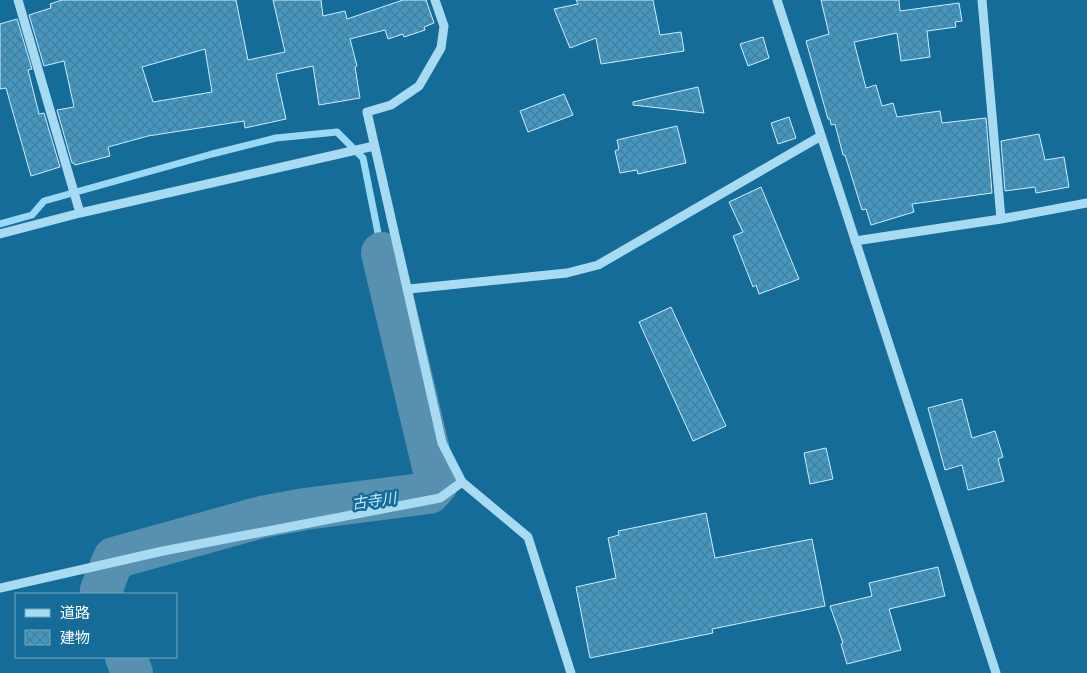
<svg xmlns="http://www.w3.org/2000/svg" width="1087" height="673" viewBox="0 0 1087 673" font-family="Roboto,'Noto Sans JP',sans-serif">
<defs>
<pattern id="building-cross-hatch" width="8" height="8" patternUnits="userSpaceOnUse" patternTransform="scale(1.25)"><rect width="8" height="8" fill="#4397c0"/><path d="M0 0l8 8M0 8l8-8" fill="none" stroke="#467d97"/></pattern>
</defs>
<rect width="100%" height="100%" fill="#156c98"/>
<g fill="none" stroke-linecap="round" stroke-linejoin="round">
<!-- stream -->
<path stroke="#9ad9f5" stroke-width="7" d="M 0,224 L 32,215 L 44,201 L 212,154 L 276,138 L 337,132 L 363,158 L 382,253"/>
<!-- river -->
<path stroke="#5791af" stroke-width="42" d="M 103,594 L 101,590 L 114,558 L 262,517 L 305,509 L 429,493 L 437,484 L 382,253
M 126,657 L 132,673"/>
</g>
<!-- building -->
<path fill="url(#building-cross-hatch)" stroke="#cfeefc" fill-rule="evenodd" d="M 62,0 L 236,0 L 248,60 L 285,52 L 273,0 L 321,0 L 323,16 L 345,11 L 347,19 L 403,0 L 426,0 L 434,23 L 424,27 L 425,30 L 404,37 L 403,34 L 388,39 L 385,30 L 350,39 L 357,66 L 355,67 L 360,98 L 319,105 L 313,66 L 276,74 L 286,119 L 245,128 L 244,121 L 148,136 L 108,147 L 110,156 L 75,165 L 74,163 L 72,163 L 57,110 L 74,107 L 64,61 L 44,66 L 29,15 L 51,8 L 50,4 ZM 205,49 L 212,92 L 153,102 L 142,67 Z
M 576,0 L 653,0 L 660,35 L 681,32 L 684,51 L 601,64 L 596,38 L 570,48 L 554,9 L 578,4 Z
M 821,0 L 899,0 L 900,11 L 959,3 L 962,21 L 955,22 L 956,27 L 927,31 L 930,57 L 901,61 L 897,33 L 854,42 L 866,88 L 876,85 L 882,106 L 893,103 L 897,117 L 940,111 L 942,123 L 986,118 L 992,193 L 912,204 L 914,212 L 871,225 L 866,209 L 862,210 L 845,155 L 843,155 L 835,124 L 831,125 L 830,119 L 828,119 L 806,41 L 829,34 Z
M 17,19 L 32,69 L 28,70 L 39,114 L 44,113 L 60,167 L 31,176 L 6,88 L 0,89 L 0,24 Z
M 763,37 L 769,58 L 748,66 L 740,44 Z
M 698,87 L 704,113 L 633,105 L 633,102 Z
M 564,94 L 573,115 L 528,132 L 520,111 Z
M 789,117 L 796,138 L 778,144 L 771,123 Z
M 677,126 L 686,163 L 638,174 L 637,170 L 620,173 L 615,151 L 619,149 L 617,140 Z
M 1039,134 L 1045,160 L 1064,157 L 1069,187 L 1036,193 L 1035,187 L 1005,191 L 1001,141 Z
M 761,187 L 799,279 L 759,294 L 756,285 L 753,287 L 733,236 L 743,232 L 729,202 Z
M 671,307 L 726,426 L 693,441 L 639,322 Z
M 962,399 L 972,438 L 995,431 L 1003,457 L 998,459 L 1004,481 L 968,490 L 962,465 L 945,470 L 928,408 Z
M 826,448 L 833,479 L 810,484 L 804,453 Z
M 706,513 L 715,558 L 812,539 L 825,606 L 712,629 L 713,633 L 590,658 L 576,587 L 616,578 L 608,538 L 619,535 L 618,531 Z
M 938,567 L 945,596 L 889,609 L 901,650 L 847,664 L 841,644 L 843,643 L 830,606 L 872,596 L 869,583 Z"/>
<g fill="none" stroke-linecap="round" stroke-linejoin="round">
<!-- minor -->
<path stroke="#a8daf2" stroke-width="9" d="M 18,0 L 80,213 L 374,146
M 435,0 L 444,26 L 441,48 L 419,86 L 391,105 L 367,112 L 442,443 L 462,482 L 528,537 L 571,673
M 777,0 L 996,673
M 982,0 L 1001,219
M 0,234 L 80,213
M 855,241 L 1001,219 L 1087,203
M 409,289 L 567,273 L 598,265 L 821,136
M 0,588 L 163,551 L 440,498 L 462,482"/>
</g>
<g text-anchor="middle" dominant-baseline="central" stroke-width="5" stroke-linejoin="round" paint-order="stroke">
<!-- water labels -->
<g font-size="15" font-style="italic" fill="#c3e9fa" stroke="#156c98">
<text transform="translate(374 501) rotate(-8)">古寺川</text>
</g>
</g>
<!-- legend -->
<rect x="15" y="593" width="162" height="65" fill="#156c98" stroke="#73a7c1"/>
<rect x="25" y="609" width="25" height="8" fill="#a8daf2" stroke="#73a7c1"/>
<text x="60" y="618" font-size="15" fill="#ffffff">道路</text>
<rect x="25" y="630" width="25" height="15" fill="url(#building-cross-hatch)" stroke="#73a7c1"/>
<text x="60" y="643" font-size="15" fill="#ffffff">建物</text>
</svg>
